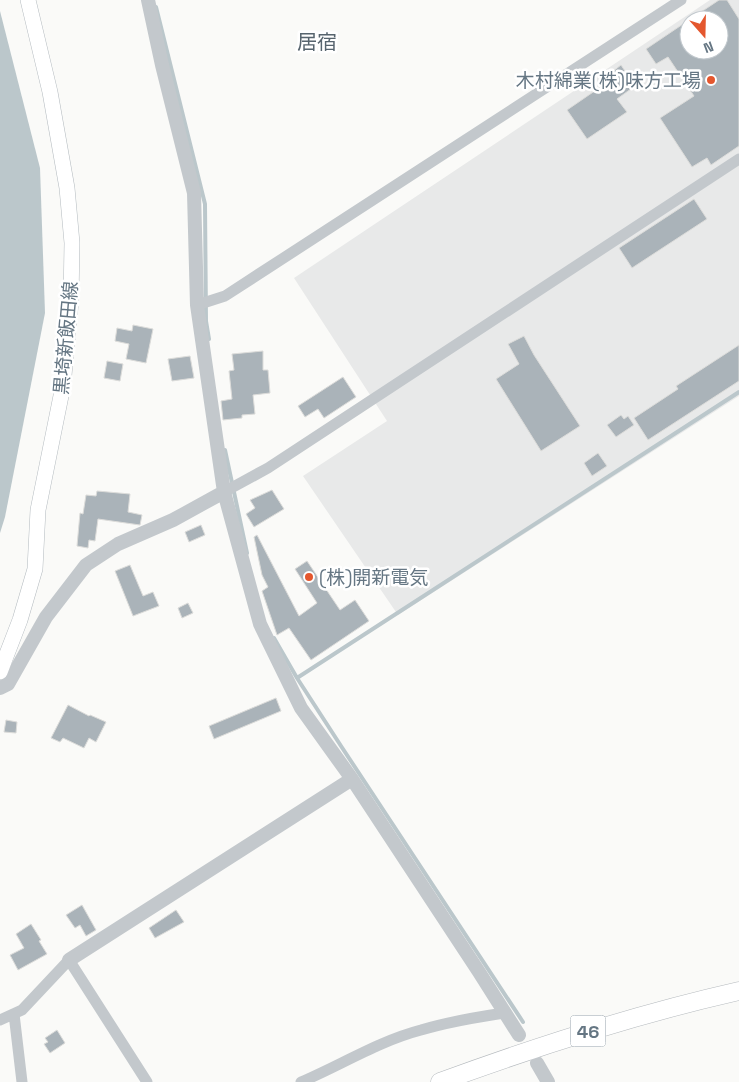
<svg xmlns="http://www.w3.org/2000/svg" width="739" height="1082" viewBox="0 0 739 1082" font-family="'Space Grotesk','Noto Sans JP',sans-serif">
<rect width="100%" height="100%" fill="#fafaf8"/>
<!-- built -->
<path fill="#e8e9e9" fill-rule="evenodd" d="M 710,0 L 739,0 L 739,396 L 398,615 L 303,476 L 387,421 L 294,278 ZM 689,20 L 719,20 L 719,50 L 689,50 Z"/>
<!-- water -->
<path fill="#bbc7cb" d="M 0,11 L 40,168 L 45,313 L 5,517 L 0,533 Z"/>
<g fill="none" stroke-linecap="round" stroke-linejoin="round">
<!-- stream -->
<path stroke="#bbc7cb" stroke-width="4" d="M 156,7 L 205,204 L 206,321 L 209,339
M 225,450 L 247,553
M 274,638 L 297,678 L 341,746 L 523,1022
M 297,678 L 739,392"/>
</g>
<!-- building -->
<path fill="#aab3b9" stroke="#dcdcda" d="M 719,0 L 727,0 L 739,19 L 739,146 L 711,165 L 707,158 L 692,167 L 660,118 L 694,96 L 668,57 L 656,64 L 646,49 L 689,20 L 689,50 L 719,50 L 719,20 L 689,20 Z
M 621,65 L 635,86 L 617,99 L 627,112 L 587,139 L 567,110 L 615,77 L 612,72 Z
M 694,199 L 707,219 L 632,268 L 619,248 Z
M 133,325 L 153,329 L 146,363 L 126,359 L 129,344 L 115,341 L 117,328 L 132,331 Z
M 524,336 L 534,355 L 580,426 L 541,451 L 496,379 L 519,364 L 508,344 Z
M 739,345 L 739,381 L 648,440 L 634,418 L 678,389 L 676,386 Z
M 263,351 L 263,370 L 268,370 L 270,393 L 253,395 L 255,414 L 242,415 L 242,418 L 223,420 L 221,401 L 232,399 L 229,371 L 234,370 L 232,354 Z
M 190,356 L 194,378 L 172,381 L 168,359 Z
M 107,361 L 123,364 L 120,381 L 104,378 Z
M 343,377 L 356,397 L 324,418 L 318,409 L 305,417 L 298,406 Z
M 621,415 L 624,419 L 628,416 L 634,425 L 616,437 L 607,425 Z
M 598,453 L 607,466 L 592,476 L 584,463 Z
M 272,490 L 284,509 L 254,527 L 246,514 L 255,508 L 250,500 Z
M 97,491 L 130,494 L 128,512 L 142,515 L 140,525 L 98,519 L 95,541 L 89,540 L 88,548 L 77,546 L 80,513 L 83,514 L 86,495 L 96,496 Z
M 201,525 L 205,535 L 189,542 L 185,532 Z
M 257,535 L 299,616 L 317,603 L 295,569 L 307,561 L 340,610 L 355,600 L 369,621 L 311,660 L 289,628 L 277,635 L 262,591 L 268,587 L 262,575 L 254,537 Z
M 130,565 L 143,596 L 153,592 L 159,606 L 133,616 L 115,571 Z
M 188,603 L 193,613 L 182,618 L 178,608 Z
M 276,698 L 281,711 L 214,739 L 209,726 Z
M 68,705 L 89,716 L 90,715 L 106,722 L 96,742 L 89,738 L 84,748 L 63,738 L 60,742 L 51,738 Z
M 6,720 L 17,722 L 16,733 L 4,732 Z
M 82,905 L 96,930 L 86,936 L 80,925 L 75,928 L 66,915 Z
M 176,910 L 184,922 L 155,938 L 149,928 Z
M 31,924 L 41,940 L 39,941 L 47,954 L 18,970 L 10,955 L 24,948 L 16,934 Z
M 57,1030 L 65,1043 L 50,1053 L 44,1044 L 48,1042 L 45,1038 Z"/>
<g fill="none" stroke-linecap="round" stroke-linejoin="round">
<!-- secondary casing -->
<g stroke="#b3babf" stroke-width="16">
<path id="secondary" d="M 0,672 L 20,620 L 35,569 L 38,510 L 63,386 L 71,300 L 72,243 L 67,188 L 50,92 L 28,0"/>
</g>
<!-- primary casing -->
<g stroke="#b5babe" stroke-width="19">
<path id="primary" d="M 440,1082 C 538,1046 637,1014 739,991"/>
</g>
<!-- minor -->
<path stroke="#c3c8cc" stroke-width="11" d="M 197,305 L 225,296 L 681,0
M 224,492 L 268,468 L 739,159
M 14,1014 L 22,1082
M 0,1020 L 22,1010 L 69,960 L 147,1082
M 301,1082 C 341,1065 379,1041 421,1030 C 448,1022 477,1017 504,1013"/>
<!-- tertiary -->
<path stroke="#c3c8cc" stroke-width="14" d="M 148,0 L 162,65 L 194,193 L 197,305 L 224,492 L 260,624 L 301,708 L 352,779 L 479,972 L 519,1035
M 0,688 L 8,684 L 46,617 L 86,565 L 118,544 L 173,520 L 224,492
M 69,960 L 352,779
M 537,1063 L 548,1082"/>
<!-- secondary -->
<use href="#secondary" stroke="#fff" stroke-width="15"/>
<!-- primary -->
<use href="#primary" stroke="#fff" stroke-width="18"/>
</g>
<!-- markers -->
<g fill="#e4572e" stroke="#fff" stroke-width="2">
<circle cx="711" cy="80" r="5"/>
<circle cx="309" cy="577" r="5"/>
</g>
<g text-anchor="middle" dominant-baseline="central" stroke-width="5" stroke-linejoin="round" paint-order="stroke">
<!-- shield labels -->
<rect fill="#fff" stroke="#939fa8" stroke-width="1" x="570.5" y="1015.5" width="35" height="31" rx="4"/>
<g font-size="18" font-weight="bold" fill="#657683">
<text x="588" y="1031">46</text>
</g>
<!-- poi labels -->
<g font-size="19" fill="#657683" stroke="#fff" text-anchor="end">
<text x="701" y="80">木村綿業(株)味方工場</text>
<text x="319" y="577" text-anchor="start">(株)開新電気</text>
</g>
<!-- street labels -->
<g font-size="19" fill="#657683" stroke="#fff">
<text transform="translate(66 338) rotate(-85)">黒埼新飯田線</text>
</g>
<!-- neighbourhood labels -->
<g font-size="20" fill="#57646e" stroke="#fff">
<text x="317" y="42">居宿</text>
</g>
</g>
<!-- north arrow -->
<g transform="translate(704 35) rotate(160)"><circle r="24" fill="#ffffff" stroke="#c1c8cd"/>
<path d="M0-4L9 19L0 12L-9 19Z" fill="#e4572e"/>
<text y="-8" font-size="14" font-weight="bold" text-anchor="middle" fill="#657683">N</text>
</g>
</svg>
